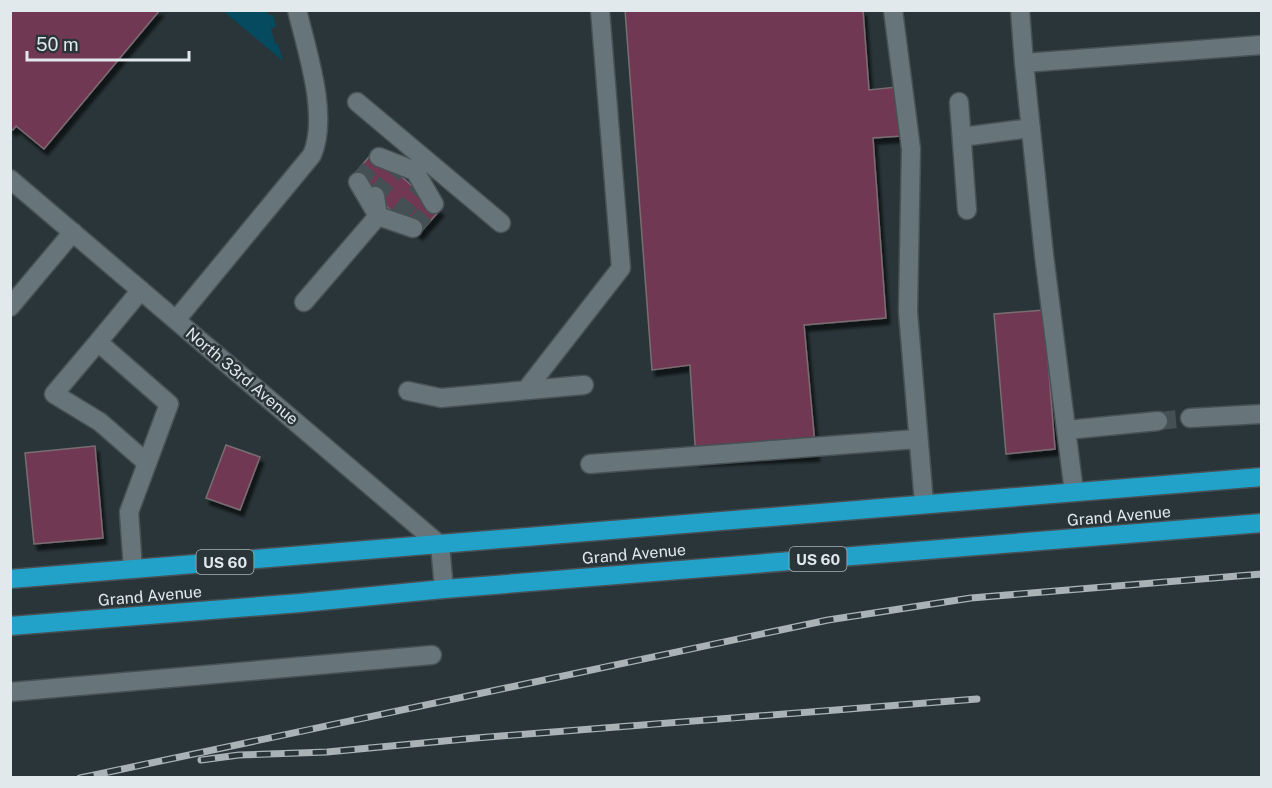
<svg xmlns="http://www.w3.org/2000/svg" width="1272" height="788" viewBox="0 0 1272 788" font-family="'Public Sans',sans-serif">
<defs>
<filter id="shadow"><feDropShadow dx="3.5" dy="6" stdDeviation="1.5" flood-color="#0009"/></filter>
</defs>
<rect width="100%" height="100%" fill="#293539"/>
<!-- green -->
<path fill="#054a5e" d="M 223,11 L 267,11 L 268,15 L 273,15 L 276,27 L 271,28 L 275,44 L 278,44 L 283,61 Z"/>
<!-- building -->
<path fill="#703852" stroke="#7a6d72" stroke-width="1.5" filter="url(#shadow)" d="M 10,10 L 160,10 L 44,149 L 16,126 L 13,130 L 10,128 Z
M 625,10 L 863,10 L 869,90 L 897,87 L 901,136 L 873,138 L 886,318 L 804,325 L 816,455 L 696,460 L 690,365 L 652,370 Z
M 373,152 L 440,210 L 419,234 L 352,177 Z
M 1044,310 L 1055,449 L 1006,454 L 994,314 Z
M 226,445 L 260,457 L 240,510 L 206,498 Z
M 95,446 L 103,538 L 34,544 L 25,453 Z"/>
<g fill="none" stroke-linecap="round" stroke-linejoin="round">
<!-- minor-tunnel -->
<path stroke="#455054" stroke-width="18" stroke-dasharray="18 9" stroke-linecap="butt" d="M 358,182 L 379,157
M 375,196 L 396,171
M 398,216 L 419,191
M 413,228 L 434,204
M 1158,421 L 1190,418"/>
<!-- minor casing -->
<g stroke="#485156" stroke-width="21">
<path id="minor" d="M 893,10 L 911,149 L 908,312 L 924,503
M 1020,10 L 1024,63 L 1044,255 L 1074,492
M 1024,63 L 1262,45
M 357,102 L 501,223
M 959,102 L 967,210
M 962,137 L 1031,128
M 379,157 L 415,171 L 434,204
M 10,179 L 440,545 L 444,589
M 358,182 L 378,216 L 413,228
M 304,302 L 378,216 L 375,196
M 10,307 L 73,232
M 176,320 L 312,155 C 329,116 307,51 297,10
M 98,342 L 54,394 L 100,422 L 147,463
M 526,390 L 621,268 L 600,10
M 408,391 L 441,398 L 584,385
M 1190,418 L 1262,414
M 1067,430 L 1158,421
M 590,464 L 917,439
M 133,569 L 129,512 L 169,404 L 98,342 L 141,290
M 10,692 L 432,655"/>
</g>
<!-- highway casing -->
<g stroke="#485156" stroke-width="21">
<path id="highway" d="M 10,579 L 1262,477
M 10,626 L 300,603 L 444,589 L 1262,523"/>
</g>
<!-- minor -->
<use href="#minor" stroke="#677479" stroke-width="18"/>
<!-- highway -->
<use href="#highway" stroke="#22a1c9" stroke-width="18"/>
<!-- rail casing -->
<g stroke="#a9b2b5" stroke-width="7">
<path id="rail" d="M 201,760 L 239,755 L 327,752 L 476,738 L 977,699
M 80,778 L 828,620 L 971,598 L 1262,574"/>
</g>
<!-- rail -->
<use href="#rail" stroke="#293539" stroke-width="4.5" stroke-dasharray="14" stroke-linecap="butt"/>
</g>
<g text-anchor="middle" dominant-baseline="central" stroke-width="5" stroke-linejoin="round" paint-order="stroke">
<!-- shield labels -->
<g fill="#293539" stroke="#aab3b6" stroke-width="1.5">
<rect x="789.5" y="547" width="57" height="24" rx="4.5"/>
<rect x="196.5" y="550" width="57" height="24" rx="4.5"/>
</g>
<g font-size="15" font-weight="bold" fill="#e1e9ec">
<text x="818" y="559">US 60</text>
<text x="225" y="562">US 60</text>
</g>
<!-- street labels -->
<g font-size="16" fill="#e1e9ec" stroke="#293539">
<text transform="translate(242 376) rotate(40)">North 33rd Avenue</text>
<text transform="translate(1119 516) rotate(-5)">Grand Avenue</text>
<text transform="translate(634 554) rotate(-5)">Grand Avenue</text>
<text transform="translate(150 596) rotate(-5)">Grand Avenue</text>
</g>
</g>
<!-- border -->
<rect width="1272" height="788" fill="none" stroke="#e1e9ec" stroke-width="24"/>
<!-- scale -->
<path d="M27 51v9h162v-9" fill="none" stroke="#e1e9ec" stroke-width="3"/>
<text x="36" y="51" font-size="18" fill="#e1e9ec" stroke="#293539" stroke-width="4.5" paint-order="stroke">50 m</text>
</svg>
